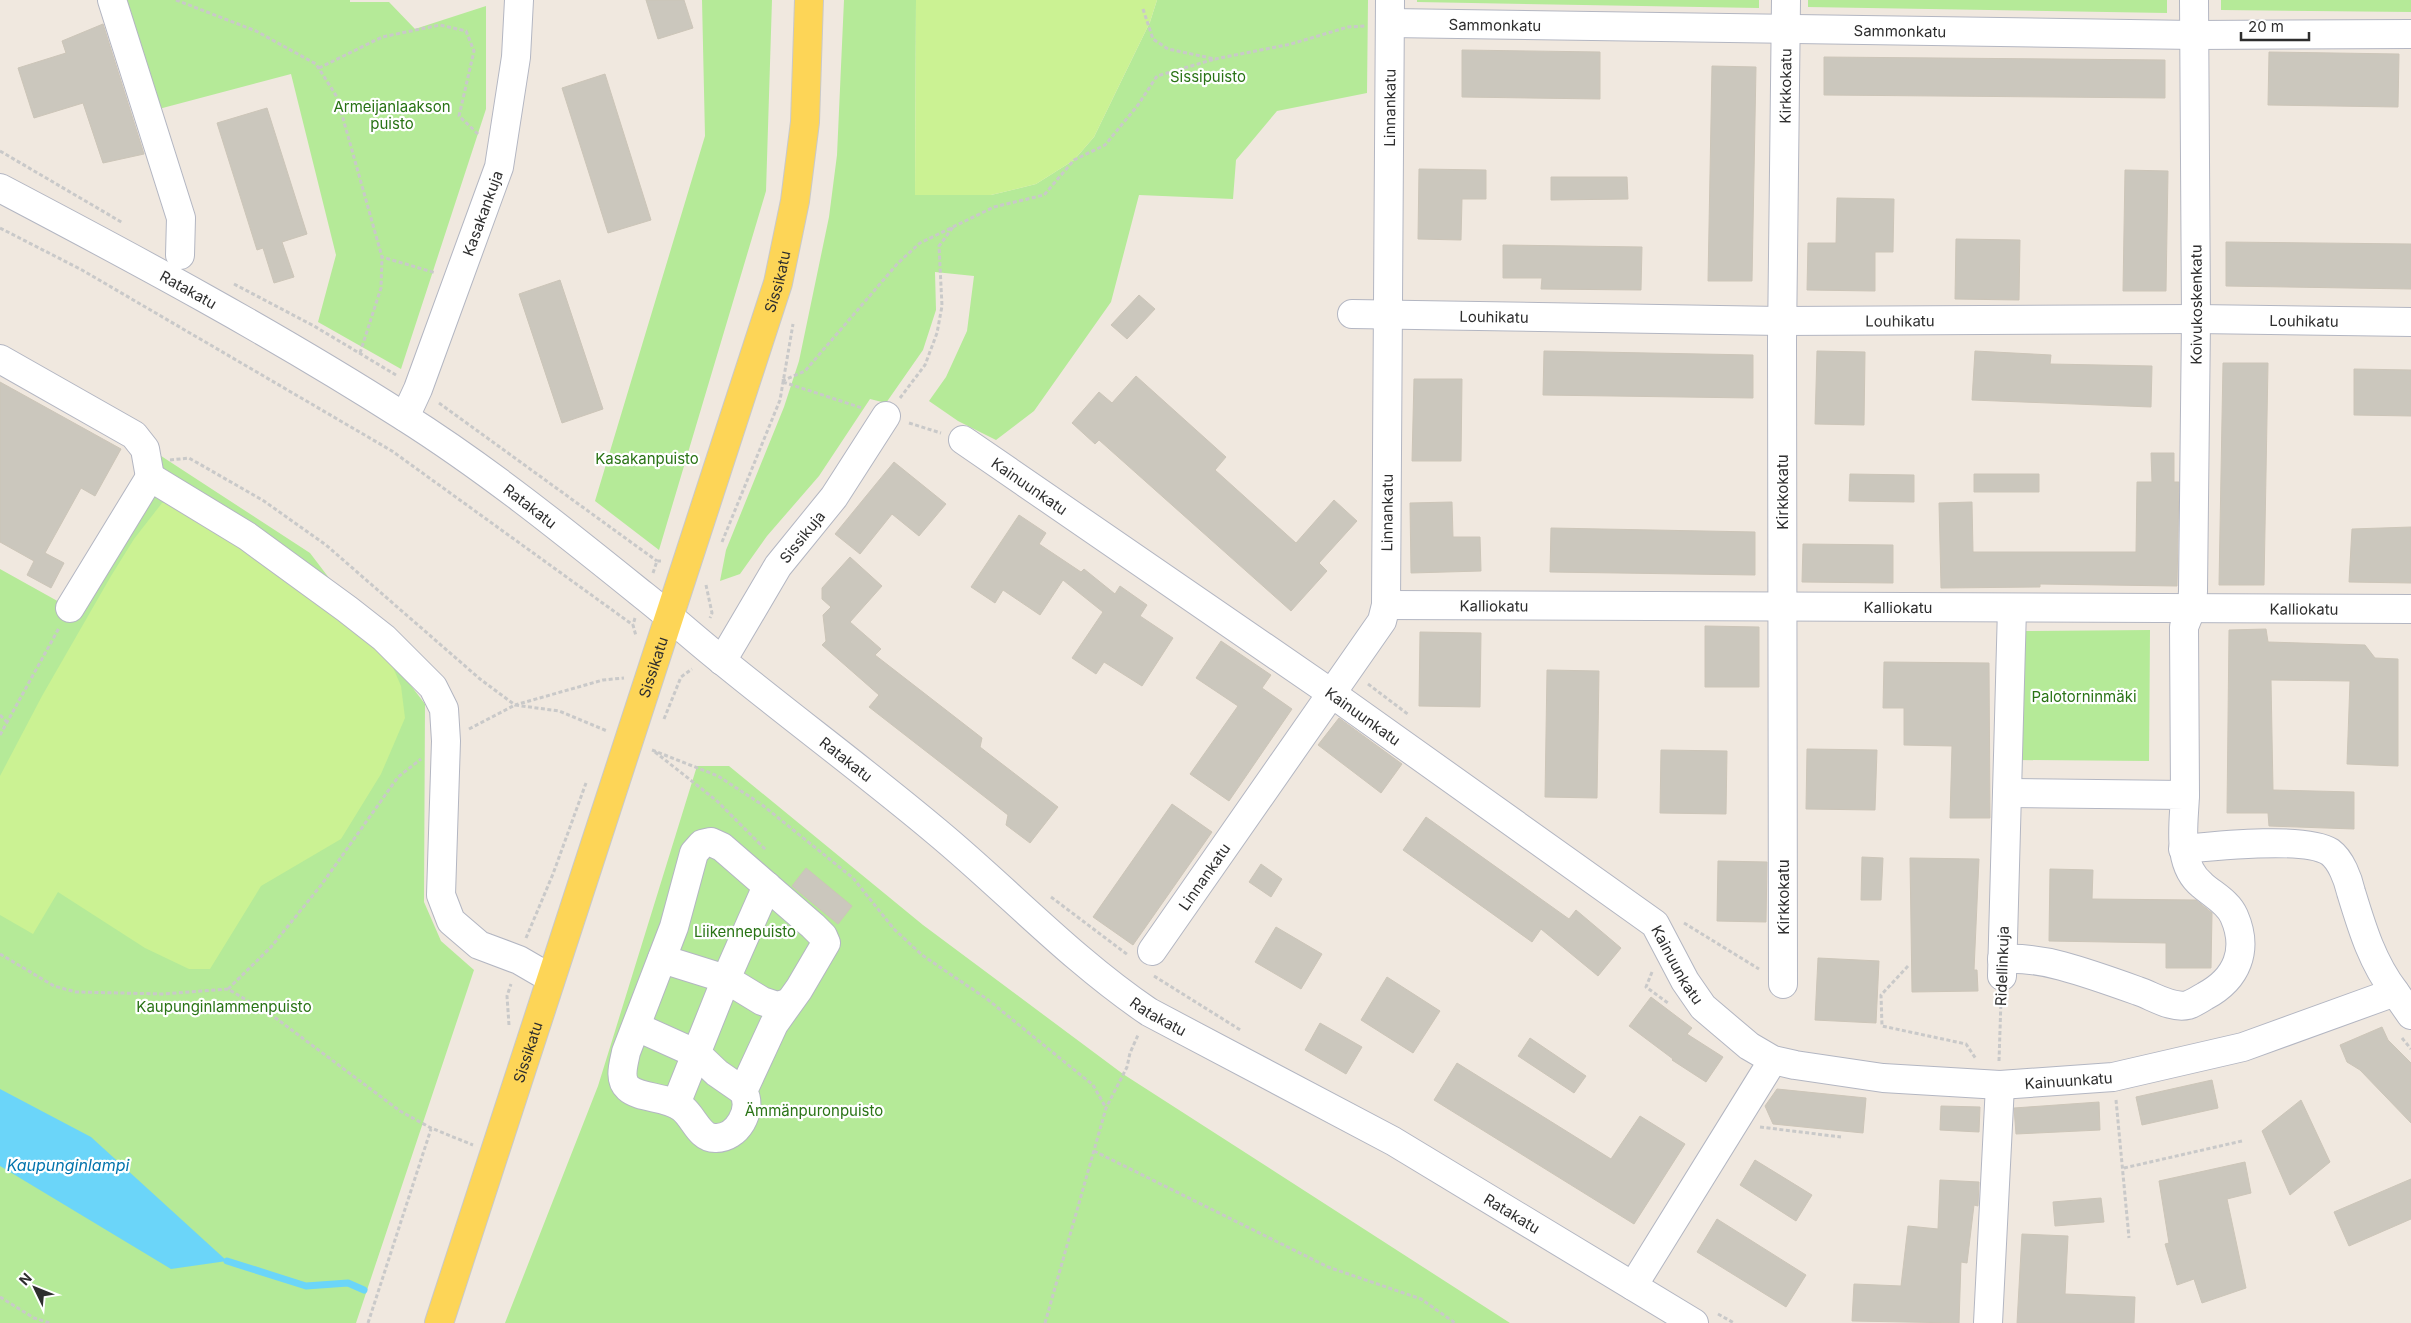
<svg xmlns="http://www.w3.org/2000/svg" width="2411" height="1323" viewBox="0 0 2411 1323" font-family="Inter,sans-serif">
<rect width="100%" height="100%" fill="#f0e8df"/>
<!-- green -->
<path fill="#b5ea98" d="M 117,0 L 350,0 L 350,2 L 389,2 L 415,29 L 486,6 L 486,109 L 401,369 L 318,322 L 336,255 L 291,74 L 155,110 Z
M 702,0 L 772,0 L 766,191 L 659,550 L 595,501 L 705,136 Z
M 844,0 L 916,0 L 915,194 L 991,195 L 1036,184 L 1074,160 L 1094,137 L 1150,22 L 1157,0 L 1368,0 L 1367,93 L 1277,111 L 1236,160 L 1233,199 L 1139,195 L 1111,302 L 1034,411 L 996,440 L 958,421 L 929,401 L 946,377 L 967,331 L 974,276 L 935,272 L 936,310 L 923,350 L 886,403 L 870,399 L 819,476 L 767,536 L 740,574 L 720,581 L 726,550 L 784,407 L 799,361 L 829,217 L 837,155 Z
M 1417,0 L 1759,0 L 1759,8 L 1417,2 Z
M 1808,0 L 2167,0 L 2167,13 L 1808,7 Z
M 2221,0 L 2411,0 L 2411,12 L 2221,10 Z
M 155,452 L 310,553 L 425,704 L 424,902 L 441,941 L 474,970 L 356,1323 L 0,1323 L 0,569 L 70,608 Z
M 2150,630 L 2149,761 L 2017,760 L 2020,631 Z
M 697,766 L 729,766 L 923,925 L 1123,1074 L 1510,1323 L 505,1323 L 598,1086 Z"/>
<!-- pitch -->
<path fill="#cbf293" d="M 916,0 L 1157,0 L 1150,22 L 1094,137 L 1074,160 L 1036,184 L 991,195 L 915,195 Z
M 195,498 L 231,509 L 339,593 L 389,658 L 401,686 L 405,718 L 381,774 L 341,839 L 261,886 L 210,969 L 189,969 L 145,948 L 58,892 L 33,934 L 0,915 L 0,776 L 42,696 L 111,576 L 134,539 L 162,503 Z"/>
<!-- water -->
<path fill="#6bd5f9" d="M 0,1089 L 91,1137 L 227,1261 L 171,1269 L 0,1166 Z"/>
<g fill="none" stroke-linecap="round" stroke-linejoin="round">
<!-- stream -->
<path stroke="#6bd5f9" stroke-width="7" d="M 227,1261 L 306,1286 L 348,1283 L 364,1290"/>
</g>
<!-- building -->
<path fill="#cbc7bd" stroke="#ccc5b8" d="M 646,0 L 684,0 L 693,28 L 658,39 Z
M 103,24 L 144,154 L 103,163 L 83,103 L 34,118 L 18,68 L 66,53 L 62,41 Z
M 1462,50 L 1600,52 L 1600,99 L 1462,97 Z
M 2269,52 L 2399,54 L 2398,107 L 2268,105 Z
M 1824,57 L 2165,60 L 2165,98 L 1824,95 Z
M 1712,66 L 1756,67 L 1752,281 L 1708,281 Z
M 605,74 L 651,220 L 608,233 L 562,88 Z
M 267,108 L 307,234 L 282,242 L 294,277 L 274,283 L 263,248 L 257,250 L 217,123 Z
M 1419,169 L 1486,170 L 1486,199 L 1462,199 L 1461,240 L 1418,239 Z
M 2125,170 L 2168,171 L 2166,291 L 2123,291 Z
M 1551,177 L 1627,177 L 1628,199 L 1551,200 Z
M 1837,198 L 1894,199 L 1893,252 L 1875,252 L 1875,291 L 1807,290 L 1808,243 L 1836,243 Z
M 1956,239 L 2020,240 L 2019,300 L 1955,299 Z
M 2226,242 L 2411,244 L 2411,289 L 2226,286 Z
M 1503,245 L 1642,247 L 1641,290 L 1541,289 L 1542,278 L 1503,278 Z
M 560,280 L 603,409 L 562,423 L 519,294 Z
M 1139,295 L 1155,309 L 1127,339 L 1111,325 Z
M 1544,351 L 1753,355 L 1753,398 L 1543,395 Z
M 1817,351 L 1865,352 L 1864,425 L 1815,424 Z
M 1975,351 L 2051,355 L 2050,364 L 2152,366 L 2151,407 L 1972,400 Z
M 2223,363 L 2268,363 L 2264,585 L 2219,585 Z
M 2354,369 L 2411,370 L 2411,416 L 2354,415 Z
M 1136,376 L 1226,457 L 1215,470 L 1296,543 L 1334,500 L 1357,521 L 1319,563 L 1327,571 L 1291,611 L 1099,440 L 1095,444 L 1072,423 L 1099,392 L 1112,403 Z
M 1414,379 L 1462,379 L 1461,461 L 1412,461 Z
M 0,382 L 121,449 L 95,496 L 81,488 L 45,553 L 64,563 L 51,588 L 27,575 L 34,561 L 0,542 Z
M 2151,453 L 2174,453 L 2174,482 L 2179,482 L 2177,586 L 2040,584 L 2040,587 L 1941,588 L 1939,503 L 1972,502 L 1973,552 L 2136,552 L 2137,482 L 2152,482 Z
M 894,462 L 946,504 L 919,536 L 892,514 L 860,554 L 835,534 Z
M 1850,474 L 1914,475 L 1914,502 L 1849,501 Z
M 1974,474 L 2039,474 L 2039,492 L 1974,492 Z
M 1452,502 L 1453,537 L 1480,537 L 1481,571 L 1411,573 L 1410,503 Z
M 1019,515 L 1046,533 L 1039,544 L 1081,572 L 1084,569 L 1115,594 L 1120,586 L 1147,605 L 1140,616 L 1173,638 L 1142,686 L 1104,662 L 1096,674 L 1072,658 L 1103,612 L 1063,580 L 1040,615 L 1003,590 L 995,603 L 971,587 Z
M 2411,527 L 2411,583 L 2349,582 L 2352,529 Z
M 1551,528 L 1755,532 L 1755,575 L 1550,572 Z
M 1803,544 L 1893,545 L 1893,583 L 1802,582 Z
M 850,557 L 882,586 L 850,622 L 881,649 L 875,655 L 982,738 L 980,747 L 1058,807 L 1030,843 L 1006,825 L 1008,815 L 869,707 L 879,695 L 822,645 L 826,641 L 823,615 L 831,607 L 822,599 L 822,588 Z
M 1705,626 L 1759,627 L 1759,687 L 1705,687 Z
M 2266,629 L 2268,642 L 2365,645 L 2375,658 L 2398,659 L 2398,766 L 2347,764 L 2350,681 L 2271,680 L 2273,790 L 2354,792 L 2354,829 L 2269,826 L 2268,813 L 2227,813 L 2229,630 Z
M 1420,632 L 1481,633 L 1480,707 L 1419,706 Z
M 1221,641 L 1271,675 L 1262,688 L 1292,709 L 1229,801 L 1190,774 L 1238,706 L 1196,678 Z
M 1884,662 L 1989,663 L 1990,818 L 1950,818 L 1952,746 L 1904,745 L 1904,708 L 1883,708 Z
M 1547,670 L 1599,671 L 1597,798 L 1545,797 Z
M 1339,718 L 1402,764 L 1381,793 L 1318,745 Z
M 1807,749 L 1877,750 L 1875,810 L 1806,809 Z
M 1661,750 L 1727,751 L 1726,814 L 1660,813 Z
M 1172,804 L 1212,832 L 1133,945 L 1093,917 Z
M 1426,817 L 1569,919 L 1576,910 L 1621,948 L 1598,976 L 1541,929 L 1532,942 L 1403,850 Z
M 1862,857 L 1883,858 L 1881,900 L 1861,900 Z
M 1910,858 L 1979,859 L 1974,970 L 1977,970 L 1978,991 L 1912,992 Z
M 1718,861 L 1767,862 L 1766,922 L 1717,921 Z
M 1261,864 L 1282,879 L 1271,897 L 1249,882 Z
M 806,868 L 852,906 L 838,924 L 792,886 Z
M 2050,869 L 2093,870 L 2092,899 L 2196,900 L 2212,913 L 2211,968 L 2166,968 L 2166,943 L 2049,941 Z
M 1276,927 L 1322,954 L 1301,989 L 1255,962 Z
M 1818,958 L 1879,961 L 1876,1023 L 1815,1020 Z
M 1387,977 L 1440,1011 L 1413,1053 L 1361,1020 Z
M 1651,997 L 1692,1028 L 1687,1034 L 1723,1057 L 1706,1082 L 1672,1060 L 1673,1059 L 1629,1026 Z
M 1320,1023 L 1362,1047 L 1346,1074 L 1305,1050 Z
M 2382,1027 L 2388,1040 L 2411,1063 L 2411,1123 L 2360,1070 L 2347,1062 L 2340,1045 Z
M 1530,1038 L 1586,1076 L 1574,1093 L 1518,1056 Z
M 1457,1063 L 1611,1159 L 1640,1116 L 1685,1144 L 1634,1224 L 1434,1100 Z
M 2212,1080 L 2218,1108 L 2142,1125 L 2136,1097 Z
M 1777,1089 L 1866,1098 L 1863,1133 L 1773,1124 L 1765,1106 Z
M 2301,1100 L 2330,1162 L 2290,1195 L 2262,1131 Z
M 2099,1102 L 2100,1130 L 2016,1134 L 2014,1108 Z
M 1941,1106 L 1980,1107 L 1979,1132 L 1940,1130 Z
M 1755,1160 L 1812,1195 L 1796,1221 L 1740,1185 Z
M 2245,1162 L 2251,1193 L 2227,1199 L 2246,1288 L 2202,1303 L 2194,1279 L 2177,1285 L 2165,1244 L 2169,1243 L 2159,1181 Z
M 2411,1179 L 2411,1219 L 2349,1246 L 2334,1212 Z
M 1940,1180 L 1979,1182 L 1978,1206 L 1974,1205 L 1967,1263 L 1961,1262 L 1959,1323 L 1852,1321 L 1854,1284 L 1901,1286 L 1908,1226 L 1938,1229 Z
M 2101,1198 L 2104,1222 L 2055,1226 L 2053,1202 Z
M 1717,1219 L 1806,1275 L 1786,1307 L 1697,1252 Z
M 2022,1234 L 2068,1236 L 2065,1294 L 2135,1297 L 2134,1323 L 2017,1323 Z"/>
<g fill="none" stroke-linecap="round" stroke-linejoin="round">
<!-- minor casing -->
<g stroke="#b3b6c2" stroke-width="30">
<g id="minor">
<path d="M 112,0 L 181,218 L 180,255"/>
<path id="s1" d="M 1390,23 L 2194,35 L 2411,34"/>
<path id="s2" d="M 0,188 C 137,260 273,333 403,416 C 487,469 566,533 643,595 C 671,617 697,641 725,663 C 795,720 868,774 937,832 C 1008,891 1072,960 1149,1012 L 1393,1141 L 1694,1323"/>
<path id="s3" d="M 1352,314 L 1782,321 L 2196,319 L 2411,322"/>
<path d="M 0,359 L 134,435 L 145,449 L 150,477"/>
<path id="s4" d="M 405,417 L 418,389 L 499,167 L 516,57 L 519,0"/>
<path id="s5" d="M 963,440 L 1331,693 L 1655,924 L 1685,981 L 1703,1007 L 1749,1046 L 1773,1060 L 1795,1065 L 1883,1078 L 2000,1085 L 2113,1077 L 2243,1047 L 2395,992 L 2411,1015"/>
<path id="s6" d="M 1386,605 L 2411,609"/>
<path d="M 70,608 L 150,477 L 247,536 L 347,609 L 384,638 L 433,687 L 444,709 L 446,741 L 441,895 L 451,921 L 479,945 L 519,960 L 550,978"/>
<path id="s7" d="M 722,661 L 778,566 L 834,497 L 886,416"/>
<path id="s8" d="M 2185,795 L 2184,627 L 2192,607 L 2193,591 L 2196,319 L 2194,0"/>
<path d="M 711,842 L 722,847 L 813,926 L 823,936 L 826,943 L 799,989 L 774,1024 L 743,1091 C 754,1110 737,1139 715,1138 C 699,1138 694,1117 682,1108 C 667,1096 640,1099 628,1088 C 618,1079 624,1063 626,1052 L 674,927 L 694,853 L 702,844 Z"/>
<path d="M 2183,849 C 2214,846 2305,836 2330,852 C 2341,860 2348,879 2351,892 C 2362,928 2372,962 2395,992"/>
<path id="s9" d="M 1152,951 L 1382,621 L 1386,605 L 1390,0"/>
<path d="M 662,959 L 726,979 L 762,1001 L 777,1006 L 788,1003"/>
<path d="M 2002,959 C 2024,958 2041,960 2062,966 C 2088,973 2113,982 2138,991 C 2153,996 2172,1009 2188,1005 C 2194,1003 2200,999 2205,996 C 2237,979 2249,950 2234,916 C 2228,902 2213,895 2202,885 C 2176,864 2184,825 2185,795 L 2007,793"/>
<path d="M 2002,976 L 2012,608"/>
<path id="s10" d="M 1783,984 L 1782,341 L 1786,0"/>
<path d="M 637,1027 L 697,1054 L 717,1073 L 743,1091"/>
<path d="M 676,1104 L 726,979 L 767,886"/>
<path d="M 1633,1286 L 1773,1060"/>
<path d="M 1988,1323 L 2000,1085"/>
</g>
</g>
<!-- major casing -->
<g stroke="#c9c9c9" stroke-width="30">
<g id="major">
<path id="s11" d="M 439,1323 L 778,283 L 795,201 L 805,122 L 809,0"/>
</g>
</g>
<!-- path -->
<path stroke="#c9c9c9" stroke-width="3" stroke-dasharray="4 2.5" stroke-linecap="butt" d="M 176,0 L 256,31 L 316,64 L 337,97 L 382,257 L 436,273
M 1143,9 L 1153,39 L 1168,49 L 1215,59 L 1291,44 L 1348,27 L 1366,26
M 319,68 L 382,37 L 440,25 L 466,31 L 474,51 L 459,116 L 478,134
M 0,151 L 123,223
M 0,228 L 82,270 L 392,451 L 633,625
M 234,284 L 314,326 L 396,375
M 360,353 L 381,288 L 382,257
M 782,381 L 805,371 L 898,263 L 920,243 L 994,207 L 1044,195 L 1074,160 L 1105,145 L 1138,105 L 1157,76 L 1215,59
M 783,382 L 862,408
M 900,398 L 925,365 L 937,333 L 942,306 L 939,246 L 953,227
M 439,403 L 657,561
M 909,423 L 941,433
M 170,460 L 189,458 L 264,501 L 326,545 L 480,679 L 515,705 L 603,680 L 624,678
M 722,542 L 780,400 L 793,324
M 653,573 L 657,561 L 661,561
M 706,585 L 712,613 L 710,618
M 635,618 L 633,625 L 636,636
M 1368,684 L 1409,715
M 0,715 L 7,722
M 664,719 L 681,677 L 692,669
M 469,729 L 515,705 L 559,711 L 607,731
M 0,735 L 59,628
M 652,750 L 718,776 L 761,804 L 853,878 L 894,929 L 922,955 L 987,999 L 1093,1085 L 1106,1108
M 655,752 L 717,801 L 766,850
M 1051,897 L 1128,955
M 1684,923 L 1759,969
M 526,938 L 553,874 L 586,783
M 0,954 L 54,986 L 76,992 L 164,994 L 228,989 L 273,1016 L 400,1111 L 431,1128 L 473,1145
M 1908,966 L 1881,995 L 1882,1026 L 1966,1044 L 1976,1059
M 1652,972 L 1646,987 L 1668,1003
M 1154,976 L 1242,1031
M 228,989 L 271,947 L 322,884 L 398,777 L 421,759
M 509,1025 L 507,996 L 511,984
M 2402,1038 L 2411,1049
M 1999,1061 L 2001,1000
M 2116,1100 L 2129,1238
M 1760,1127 L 1841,1137
M 1094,1151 L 1328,1267 L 1421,1299 L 1455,1323
M 2124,1168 L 2242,1141
M 0,1297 L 34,1318 L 50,1323
M 1718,1314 L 1734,1323
M 368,1323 L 431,1129
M 1045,1323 L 1106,1108 L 1127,1067 L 1130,1053 L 1138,1035"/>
<!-- minor -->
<use href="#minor" stroke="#fff" stroke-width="28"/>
<!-- major -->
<use href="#major" stroke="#fdd557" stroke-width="28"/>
</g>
<g text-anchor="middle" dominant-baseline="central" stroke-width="4.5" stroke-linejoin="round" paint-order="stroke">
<!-- street labels -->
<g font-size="15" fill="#2e2e2e" stroke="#fff">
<text stroke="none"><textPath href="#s1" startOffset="105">Sammonkatu</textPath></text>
<text stroke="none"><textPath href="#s1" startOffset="510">Sammonkatu</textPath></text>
<text stroke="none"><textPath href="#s10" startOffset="898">Kirkkokatu</textPath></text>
<text stroke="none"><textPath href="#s9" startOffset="916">Linnankatu</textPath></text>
<text stroke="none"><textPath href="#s4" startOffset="218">Kasakankuja</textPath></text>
<text stroke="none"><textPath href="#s11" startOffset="1095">Sissikatu</textPath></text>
<text stroke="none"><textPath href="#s2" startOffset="214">Ratakatu</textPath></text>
<text stroke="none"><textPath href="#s8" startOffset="492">Koivukoskenkatu</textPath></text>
<text stroke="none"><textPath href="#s3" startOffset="142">Louhikatu</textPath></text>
<text stroke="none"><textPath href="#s3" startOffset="548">Louhikatu</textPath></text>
<text stroke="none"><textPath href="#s3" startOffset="952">Louhikatu</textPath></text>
<text stroke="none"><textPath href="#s5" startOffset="81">Kainuunkatu</textPath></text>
<text transform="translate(1782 492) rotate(-90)">Kirkkokatu</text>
<text stroke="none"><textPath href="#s2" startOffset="619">Ratakatu</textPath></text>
<text stroke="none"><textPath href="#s9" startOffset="511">Linnankatu</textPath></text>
<text stroke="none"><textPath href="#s7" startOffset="148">Sissikuja</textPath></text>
<text stroke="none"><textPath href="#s6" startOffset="108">Kalliokatu</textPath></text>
<text stroke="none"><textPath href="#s6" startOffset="512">Kalliokatu</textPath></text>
<text stroke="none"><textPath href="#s6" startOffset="918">Kalliokatu</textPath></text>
<text stroke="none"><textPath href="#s11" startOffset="690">Sissikatu</textPath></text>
<text stroke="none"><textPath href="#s5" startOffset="486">Kainuunkatu</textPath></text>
<text stroke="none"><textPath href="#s2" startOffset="1024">Ratakatu</textPath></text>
<text stroke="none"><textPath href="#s9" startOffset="91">Linnankatu</textPath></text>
<text transform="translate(1783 897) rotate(-90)">Kirkkokatu</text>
<text stroke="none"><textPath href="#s5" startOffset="891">Kainuunkatu</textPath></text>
<text transform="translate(2002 966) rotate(-88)">Ridellinkuja</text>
<text stroke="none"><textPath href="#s2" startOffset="1429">Ratakatu</textPath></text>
<text stroke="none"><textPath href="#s11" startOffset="285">Sissikatu</textPath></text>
<text stroke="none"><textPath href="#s5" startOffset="1326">Kainuunkatu</textPath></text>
<text stroke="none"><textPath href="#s2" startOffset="1834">Ratakatu</textPath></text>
</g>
<!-- park labels -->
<g font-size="15" fill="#297315" stroke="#fff">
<text x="1208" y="76">Sissipuisto</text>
<text x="392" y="106">Armeijanlaakson<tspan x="392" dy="17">puisto</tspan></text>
<text x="647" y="458">Kasakanpuisto</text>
<text x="2084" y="696">Palotorninmäki</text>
<text x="745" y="931">Liikennepuisto</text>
<text x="224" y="1006">Kaupunginlammenpuisto</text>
<text x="814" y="1110">Ämmänpuronpuisto</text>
</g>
<!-- water labels -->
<g font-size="16" font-style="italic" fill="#0274ad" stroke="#fff">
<text x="68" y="1165">Kaupunginlampi</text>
</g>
</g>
<!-- north arrow -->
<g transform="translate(35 1288) rotate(313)" stroke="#ffffff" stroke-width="4" paint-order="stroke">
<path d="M0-4L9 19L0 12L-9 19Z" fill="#2e2e2e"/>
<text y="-8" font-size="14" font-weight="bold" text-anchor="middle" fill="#2e2e2e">N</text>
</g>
<!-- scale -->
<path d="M2241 32v8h68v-8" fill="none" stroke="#2e2e2e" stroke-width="2.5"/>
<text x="2248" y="32" font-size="15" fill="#2e2e2e" stroke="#ffffff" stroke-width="4" paint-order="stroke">20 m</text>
</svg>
